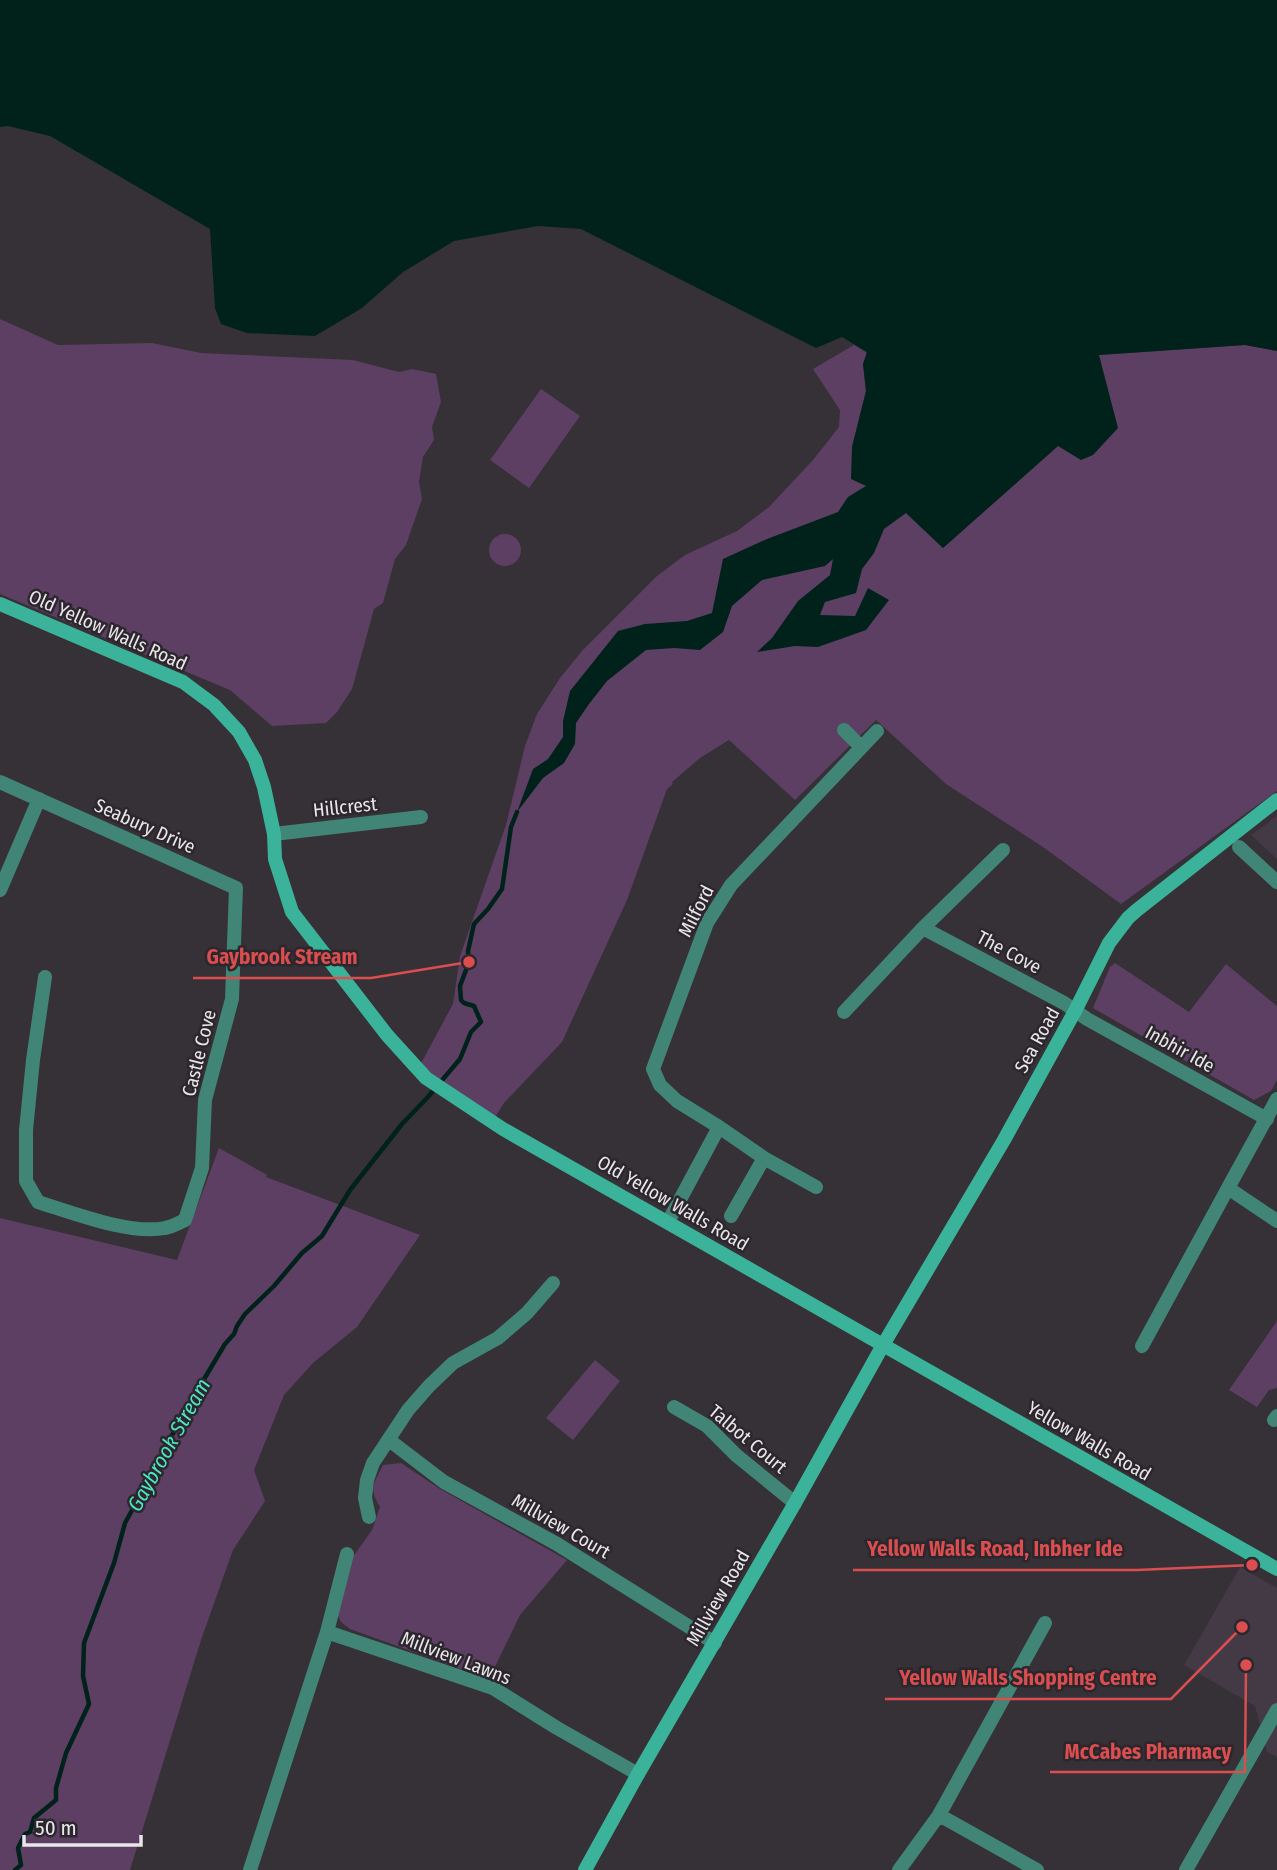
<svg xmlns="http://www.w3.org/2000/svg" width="1277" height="1870" viewBox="0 0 1277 1870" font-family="'Fira Sans Condensed',sans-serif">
<rect width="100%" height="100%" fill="#363037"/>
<!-- built -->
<path fill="#433a45" d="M 1277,816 L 1277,859 L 1251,835 Z
M 1240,1567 L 1277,1588 L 1277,1757 L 1267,1752 L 1255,1706 L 1184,1665 Z"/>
<!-- green -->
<path fill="#5d3f64" d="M 0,319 L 58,345 L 152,343 L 201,353 L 353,360 L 399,372 L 412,369 L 436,374 L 441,402 L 432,427 L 434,440 L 423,457 L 419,482 L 422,499 L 406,545 L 395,559 L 383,603 L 374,609 L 352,689 L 337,712 L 326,723 L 272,726 L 230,690 L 0,594 Z
M 854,345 L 867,353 L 863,364 L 866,391 L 852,447 L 866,486 L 906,513 L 943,548 L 1058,446 L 1099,355 L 1245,345 L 1277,351 L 1277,791 L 1121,904 L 1043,847 L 946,784 L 876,720 L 795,800 L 729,740 L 700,758 L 672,782 L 673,784 L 667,789 L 627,900 L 562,1042 L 504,1103 L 492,1122 L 418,1069 L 453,1004 L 460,956 L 506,825 L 525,746 L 537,714 L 560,678 L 582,651 L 657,576 L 685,555 L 737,531 L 769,507 L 813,460 L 839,427 L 840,410 L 813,369 Z
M 541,389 L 580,416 L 529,488 L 490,460 Z
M489 550a16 16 0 1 1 32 0a16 16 0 1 1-32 0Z
M 1115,963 L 1189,1012 L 1226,964 L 1277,1006 L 1277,1080 L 1271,1091 L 1254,1100 L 1093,1008 L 1110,967 Z
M 219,1148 L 267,1175 L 266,1177 L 420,1235 L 357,1327 L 313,1363 L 284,1395 L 254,1470 L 265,1501 L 233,1550 L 201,1640 L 130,1870 L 0,1870 L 0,1218 L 177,1260 Z
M 1277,1321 L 1277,1388 L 1269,1390 L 1257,1407 L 1229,1390 Z
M 595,1360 L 620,1381 L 573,1440 L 546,1418 Z
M 401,1463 L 440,1489 L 567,1560 L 520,1615 L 489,1679 L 350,1629 L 341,1622 L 337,1614 L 350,1561 L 372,1530 L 380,1507 C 368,1487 374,1484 383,1465 Z"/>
<!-- water -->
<path fill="#00221b" d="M 0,0 L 1277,0 L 1277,351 L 1245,345 L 1099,355 L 1118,428 L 1093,455 L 1081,460 L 1058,446 L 943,548 L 906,513 L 884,529 L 874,553 L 862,569 L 856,593 L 825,602 L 820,615 L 855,616 L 868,588 L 889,600 L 866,630 L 818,647 L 795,646 L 757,652 L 772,638 L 798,601 L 830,575 L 833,559 L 825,566 L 762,580 L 732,606 L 723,632 L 700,650 L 674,648 L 646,650 L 607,681 L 589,704 L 576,723 L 575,744 L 564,763 L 543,778 L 517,812 L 533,769 L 548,759 L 563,737 L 563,721 L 570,691 L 618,631 L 645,624 L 687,621 L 712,613 L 723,559 L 767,539 L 838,512 L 848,497 L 866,486 L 851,479 L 852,447 L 866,391 L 863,364 L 867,352 L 842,337 L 816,348 L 581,229 L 538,226 L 454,241 L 403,272 L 362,308 L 315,336 L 247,333 L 221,324 L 215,308 L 210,229 L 50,136 L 8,126 L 0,127 Z"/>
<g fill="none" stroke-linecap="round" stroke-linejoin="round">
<!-- stream -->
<path stroke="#00221b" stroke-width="4.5" d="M 15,1870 L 21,1865 L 18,1848 L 25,1834 L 30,1832 L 34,1818 L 56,1800 L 56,1788 L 66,1753 L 89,1704 L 83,1676 L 84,1643 L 114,1563 L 125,1523 L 158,1463 L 166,1454 L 172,1435 L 183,1419 L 188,1406 L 225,1344 L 234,1334 L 237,1326 L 245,1314 L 274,1286 L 302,1253 L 322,1236 L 350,1190 L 402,1124 L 427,1098 L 460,1059 L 471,1032 L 481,1022 L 474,1006 L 464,1003 L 461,1000 L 460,986 L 469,962 L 468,951 L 474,924 L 488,909 L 502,889 L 511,827 L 517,812"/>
<!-- street -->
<path stroke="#408575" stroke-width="14" d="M 844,730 L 861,747
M 0,782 L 236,888 L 232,999 L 205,1100 L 202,1168 L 185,1220 C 179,1223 172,1227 165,1228 C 130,1235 73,1213 38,1202 L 26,1181 L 26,1130 L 33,1060 L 45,977
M 274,834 L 421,817
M 1239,847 L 1277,882
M 0,890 L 39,799
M 923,928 L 1064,1003 L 1087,1019 L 1267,1119
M 844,1012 L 923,928 L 1003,850
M 1277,1099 L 1228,1188 L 1277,1221
M 816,1187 L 764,1158 L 719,1127 L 677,1101 L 660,1085 L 653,1069 L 707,923 L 731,885 L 877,731
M 731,1216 L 764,1158
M 668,1222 L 719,1127
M 1142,1346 L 1228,1188
M 674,1407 L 707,1426 L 736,1455 L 795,1503
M 1274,1420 L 1277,1416
M 389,1440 L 444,1482 L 557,1544 L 715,1643
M 369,1517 L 365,1498 L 367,1480 L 373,1463 L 408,1410 L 429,1386 L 453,1363 L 498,1338 L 527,1313 L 553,1283
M 327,1632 L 493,1688 L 557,1728 L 638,1774
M 939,1815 L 1045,1623
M 250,1870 L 327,1632 L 347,1554
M 899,1870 L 939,1815 L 1037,1870
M 1186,1870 L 1277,1710"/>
<!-- secondary -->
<path stroke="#3ab39a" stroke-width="14" d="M 0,604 L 183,682 L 214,705 L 239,732 L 255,760 L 264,787 L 274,834 L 275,859 L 292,912 L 387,1035 L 426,1078 L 503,1129 L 1277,1569
M 585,1870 L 638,1774 L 795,1503 L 883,1345 L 1004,1140 L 1075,1011 L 1109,943 L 1128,918 L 1137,910 L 1277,800"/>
</g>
<g text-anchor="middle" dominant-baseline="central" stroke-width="5" stroke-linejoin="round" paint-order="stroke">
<!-- street labels -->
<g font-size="19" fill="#e9e6ea" stroke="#2c262d">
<text transform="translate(108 630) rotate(24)">Old Yellow Walls Road</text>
<text transform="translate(345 807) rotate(-6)">Hillcrest</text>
<text transform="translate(145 826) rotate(24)">Seabury Drive</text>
<text transform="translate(696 911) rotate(-63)">Milford</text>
<text transform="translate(1009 952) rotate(28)">The Cove</text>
<text transform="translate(1037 1040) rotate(-61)">Sea Road</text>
<text transform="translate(1180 1049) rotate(29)">Inbhir Ide</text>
<text transform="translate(199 1053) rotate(-76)">Castle Cove</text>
<text transform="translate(673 1203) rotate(30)">Old Yellow Walls Road</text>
<text transform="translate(748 1439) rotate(40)">Talbot Court</text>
<text transform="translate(1089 1441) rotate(30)">Yellow Walls Road</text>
<text transform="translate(561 1526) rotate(30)">Millview Court</text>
<text transform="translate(718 1598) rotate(-60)">Millview Road</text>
<text transform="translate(456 1658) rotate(21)">Millview Lawns</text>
</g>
<!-- water labels -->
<g font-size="21" font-style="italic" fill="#4ce5c5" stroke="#2c262d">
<text transform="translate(169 1445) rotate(-61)">Gaybrook Stream</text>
</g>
</g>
<!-- callouts -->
<path fill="none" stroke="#da4e4f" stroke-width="2.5" d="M469 962L371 978H193M1252 1565L1137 1570H853M1242 1627L1171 1699H885M1246 1665L1245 1772H1050"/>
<g fill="#da4e4f" stroke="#2c262d" stroke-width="2.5">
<circle cx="469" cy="962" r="7"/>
<circle cx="1252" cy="1565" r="7"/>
<circle cx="1242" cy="1627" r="7"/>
<circle cx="1246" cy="1665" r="7"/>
</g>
<g font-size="21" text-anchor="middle" font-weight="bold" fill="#da4e4f" stroke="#2c262d" stroke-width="5" stroke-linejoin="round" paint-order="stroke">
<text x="282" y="964">Gaybrook Stream</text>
<text x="995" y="1556">Yellow Walls Road, Inbher Ide</text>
<text x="1028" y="1685">Yellow Walls Shopping Centre</text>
<text x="1148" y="1759">McCabes Pharmacy</text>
</g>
<!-- scale -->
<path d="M24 1835v10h117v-10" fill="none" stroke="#e9e6ea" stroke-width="3.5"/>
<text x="35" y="1835" font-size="21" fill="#e9e6ea" stroke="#2c262d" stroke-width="5" paint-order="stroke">50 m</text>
</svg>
